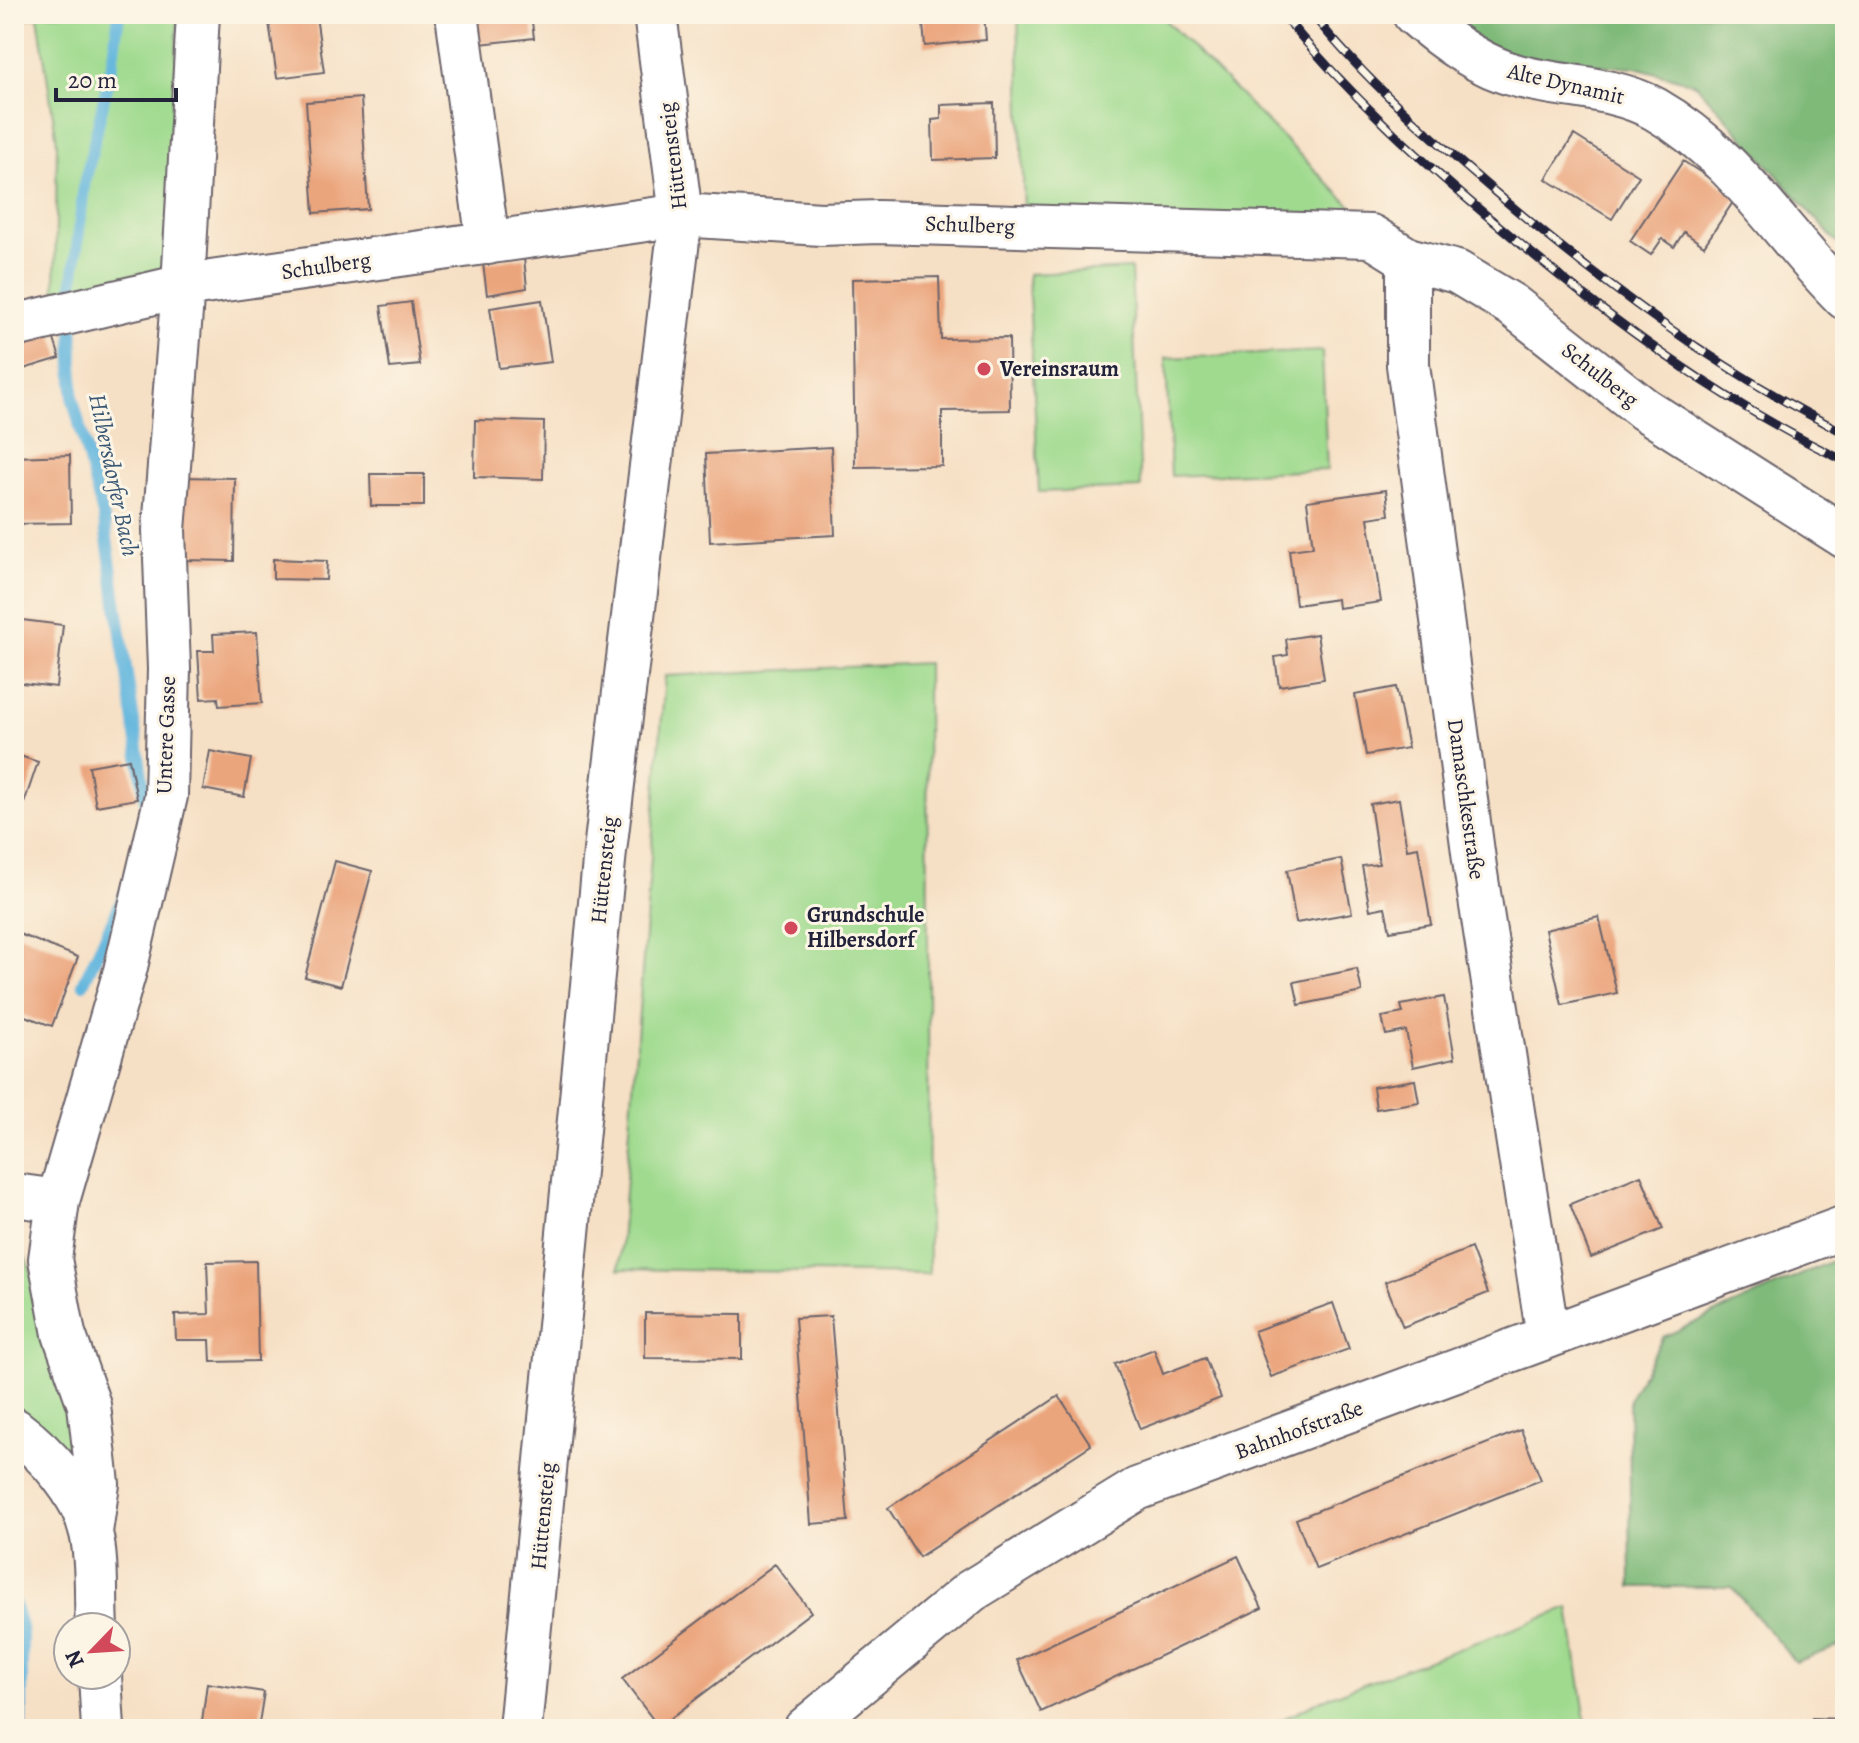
<svg xmlns="http://www.w3.org/2000/svg" width="1859" height="1743" viewBox="0 0 1859 1743" font-family="Alegreya,serif">
<rect width="100%" height="100%" fill="#fcf5e5"/>
<filter id="ink" filterUnits="userSpaceOnUse"><feTurbulence type="fractalNoise" baseFrequency=".0125" numOctaves="2"/><feDisplacementMap in="SourceGraphic" scale="16" xChannelSelector="R" yChannelSelector="G"/><feConvolveMatrix kernelMatrix="1 2 1 2 8 2 1 2 1" color-interpolation-filters="sRGB"/></filter>
<filter id="wash" filterUnits="userSpaceOnUse"><feTurbulence type="fractalNoise" baseFrequency=".006" numOctaves="4" result="noise"/><feDisplacementMap in="SourceGraphic" scale="32" xChannelSelector="R" yChannelSelector="G"/><feGaussianBlur stdDeviation="1.8" result="paint"/><feColorMatrix in="noise" values="0 0 0 0 0 0 0 0 0 0 0 0 0 0 0 0 0 1.4 0 .05"/><feComposite in="paint" operator="in"/></filter>
<g filter="url(#wash)">
<rect width="100%" height="100%" fill="#f6e0c5"/>
<!-- green -->
<path fill="#9fda8e" stroke="#607e64" stroke-width="2" d="M 14,14 L 178,14 L 168,264 L 155,273 L 55,293 L 57,142 L 38,16 L 14,21 Z
M 1018,14 L 1159,14 L 1374,229 L 1024,213 Z
M 1131,269 L 1141,488 L 1039,492 L 1028,274 Z
M 1322,351 L 1327,470 L 1171,476 L 1166,358 Z
M 927,663 L 929,1274 L 619,1269 L 665,676 Z
M 14,1231 L 44,1302 L 82,1416 L 75,1460 L 14,1414 Z
M 1569,1608 L 1587,1729 L 1264,1729 L 1320,1700 Z"/>
<!-- forest -->
<path fill="#7fba79" stroke="#506e5a" stroke-width="2" d="M 1414,14 L 1845,14 L 1845,252 L 1696,84 L 1635,67 L 1480,61 Z
M 1845,1255 L 1845,1644 L 1795,1662 L 1732,1587 L 1631,1587 L 1629,1399 L 1663,1337 Z"/>
<g fill="none" stroke-linecap="round" stroke-linejoin="round">
<!-- stream -->
<path stroke="#62b6de" stroke-width="12" d="M 119,14 L 112,64 L 84,186 L 72,293 L 73,400 L 104,519 L 146,803
M 83,984 L 125,893
M 14,1603 L 22,1631 L 22,1729"/>
</g>
<g id="blocks">
<!-- building -->
<path fill="#eba57d" d="M 467,14 L 531,14 L 534,38 L 471,45 Z
M 922,14 L 984,14 L 986,40 L 925,46 Z
M 316,16 L 324,72 L 277,78 L 269,22 Z
M 361,98 L 368,209 L 314,213 L 306,102 Z
M 994,103 L 995,158 L 933,160 L 932,120 L 941,119 L 941,105 Z
M 1574,135 L 1639,176 L 1612,219 L 1546,179 Z
M 1683,161 L 1737,196 L 1704,246 L 1684,232 L 1674,247 L 1662,239 L 1651,255 L 1630,241 Z
M 524,258 L 527,288 L 487,295 L 483,263 Z
M 939,277 L 941,339 L 1009,338 L 1010,410 L 942,411 L 942,466 L 855,467 L 852,279 Z
M 542,300 L 551,362 L 499,368 L 490,308 Z
M 411,302 L 420,365 L 390,368 L 381,306 Z
M 51,330 L 60,358 L 14,372 L 14,341 Z
M 475,420 L 544,422 L 543,479 L 474,477 Z
M 831,447 L 835,535 L 710,542 L 706,454 Z
M 70,455 L 71,523 L 14,524 L 14,457 Z
M 370,474 L 424,474 L 424,506 L 371,506 Z
M 181,477 L 235,478 L 234,561 L 181,560 Z
M 1386,490 L 1389,515 L 1368,518 L 1381,602 L 1338,608 L 1337,599 L 1296,605 L 1289,550 L 1313,547 L 1307,501 Z
M 273,559 L 327,561 L 326,580 L 273,579 Z
M 14,619 L 63,625 L 56,687 L 14,682 Z
M 257,632 L 262,703 L 219,706 L 218,698 L 201,699 L 198,651 L 214,651 L 213,634 Z
M 1317,634 L 1324,679 L 1279,686 L 1275,657 L 1288,655 L 1286,639 Z
M 1396,687 L 1408,748 L 1366,755 L 1355,695 Z
M 210,751 L 251,759 L 244,797 L 203,789 Z
M 14,754 L 38,762 L 15,830 L 14,830 Z
M 129,759 L 137,799 L 96,806 L 89,766 Z
M 1399,799 L 1407,849 L 1418,847 L 1431,924 L 1390,931 L 1385,907 L 1370,910 L 1362,866 L 1379,864 L 1370,804 Z
M 1341,859 L 1352,913 L 1296,923 L 1287,870 Z
M 335,861 L 372,871 L 341,986 L 305,977 Z
M 1599,917 L 1617,993 L 1562,1005 L 1545,930 Z
M 14,932 L 78,957 L 52,1026 L 14,1012 Z
M 1357,969 L 1362,992 L 1299,1005 L 1294,982 Z
M 1444,997 L 1455,1058 L 1413,1067 L 1406,1031 L 1386,1035 L 1382,1017 L 1403,1013 L 1401,1005 Z
M 1415,1080 L 1419,1102 L 1376,1109 L 1373,1087 Z
M 1641,1175 L 1663,1229 L 1591,1258 L 1570,1204 Z
M 1471,1248 L 1488,1293 L 1403,1327 L 1385,1282 Z
M 256,1261 L 258,1361 L 211,1362 L 210,1340 L 176,1340 L 175,1315 L 209,1314 L 207,1262 Z
M 1333,1303 L 1349,1349 L 1271,1377 L 1254,1331 Z
M 645,1313 L 742,1314 L 742,1359 L 645,1358 Z
M 831,1316 L 848,1521 L 811,1524 L 795,1318 Z
M 1154,1349 L 1163,1374 L 1205,1358 L 1221,1398 L 1140,1429 L 1115,1364 Z
M 1059,1396 L 1091,1445 L 919,1557 L 888,1508 Z
M 1521,1430 L 1541,1480 L 1316,1569 L 1296,1519 Z
M 1238,1556 L 1262,1608 L 1041,1712 L 1017,1660 Z
M 775,1564 L 811,1612 L 659,1727 L 622,1679 Z
M 207,1683 L 264,1692 L 258,1729 L 201,1729 Z
M 1812,1718 L 1845,1719 L 1845,1729 L 1812,1729 Z"/>
</g>
</g>
<g filter="url(#ink)">
<use href="#blocks" fill-opacity="0" stroke="#6c646b" stroke-width="2"/>
<g fill="none" stroke-linecap="round" stroke-linejoin="round">
<!-- minor casing -->
<g stroke="#6c646b" stroke-width="46">
<path id="minor" d="M 457,14 L 488,243
M 1414,14 C 1444,40 1479,66 1518,76 C 1564,88 1613,86 1655,109 C 1736,155 1781,235 1845,298
M 1408,259 L 1408,365 L 1475,867 L 1548,1337
M 14,326 L 183,286 L 681,215 L 821,224 L 878,222 L 1371,236 L 1408,259 L 1457,272 L 1512,305 L 1644,409 L 1845,537
M 14,1195 L 58,1201
M 14,1429 C 47,1454 82,1492 91,1533 C 98,1562 95,1597 97,1627
M 91,1532 L 98,1484 L 89,1405 L 64,1334 L 50,1259 L 58,1201 L 125,971 L 166,796 L 169,669 L 164,530 L 183,286 L 198,14
M 100,1675 L 103,1729
M 520,1729 L 605,851 L 681,215 L 655,14
M 805,1729 L 971,1591 L 1137,1489 L 1845,1227"/>
</g>
<!-- minor -->
<use href="#minor" stroke="#fff" stroke-width="42"/>
<!-- rail casing -->
<g stroke="#22223b" stroke-width="9">
<path id="rail" d="M 1282,14 C 1349,95 1423,163 1504,230 C 1609,319 1721,402 1845,461
M 1312,14 C 1366,81 1430,136 1495,192 C 1603,284 1717,370 1845,433"/>
</g>
<!-- rail -->
<use href="#rail" stroke="#fcf5e5" stroke-width="6" stroke-dasharray="18" stroke-linecap="butt"/>
</g>
</g>
<!-- markers -->
<g fill="#d1495b" stroke="#fcf5e5" stroke-width="3">
<circle cx="984" cy="369" r="8"/>
<circle cx="791" cy="928" r="8"/>
</g>
<g text-anchor="middle" dominant-baseline="central" stroke-width="6" stroke-linejoin="round" paint-order="stroke">
<!-- street labels -->
<g font-size="22" fill="#22223b" stroke="#fcf5e5">
<text transform="translate(1566 84) rotate(13)">Alte Dynamit</text>
<text transform="translate(673 156) rotate(-97)">Hüttensteig</text>
<text transform="translate(970 225) rotate(2)">Schulberg</text>
<text transform="translate(326 266) rotate(-8)">Schulberg</text>
<text transform="translate(1600 375) rotate(38)">Schulberg</text>
<text transform="translate(166 735) rotate(-88)">Untere Gasse</text>
<text transform="translate(1466 799) rotate(82)">Damaschkestraße</text>
<text transform="translate(604 870) rotate(-84)">Hüttensteig</text>
<text transform="translate(1299 1430) rotate(-20)">Bahnhofstraße</text>
<text transform="translate(543 1516) rotate(-85)">Hüttensteig</text>
</g>
<!-- poi labels -->
<g font-size="22" font-weight="bold" fill="#22223b" stroke="#fcf5e5" text-anchor="start">
<text x="1000" y="369">Vereinsraum</text>
<text x="807" y="915">Grundschule<tspan x="807" dy="25">Hilbersdorf</tspan></text>
</g>
<!-- water labels -->
<g font-size="24" font-style="italic" fill="#385674" stroke="#fcf5e5">
<text transform="translate(114 475) rotate(78)">Hilbersdorfer Bach</text>
</g>
</g>
<!-- margin -->
<rect width="1859" height="1743" fill="none" stroke="#fcf5e5" stroke-width="48"/>
<!-- north arrow -->
<g transform="translate(92 1651) rotate(245)"><circle r="38" fill="#fcf5e5" stroke="#a5a1a1" stroke-width="2"/>
<path d="M0-6L14 30L0 20L-14 30Z" fill="#d1495b"/>
<text y="-12" font-size="22" font-weight="bold" text-anchor="middle" fill="#22223b">N</text>
</g>
<!-- scale -->
<path d="M56 88v12h120v-12" fill="none" stroke="#22223b" stroke-width="4"/>
<text x="68" y="88" font-size="24" fill="#22223b" stroke="#fcf5e5" stroke-width="6" paint-order="stroke">20 m</text>
</svg>
